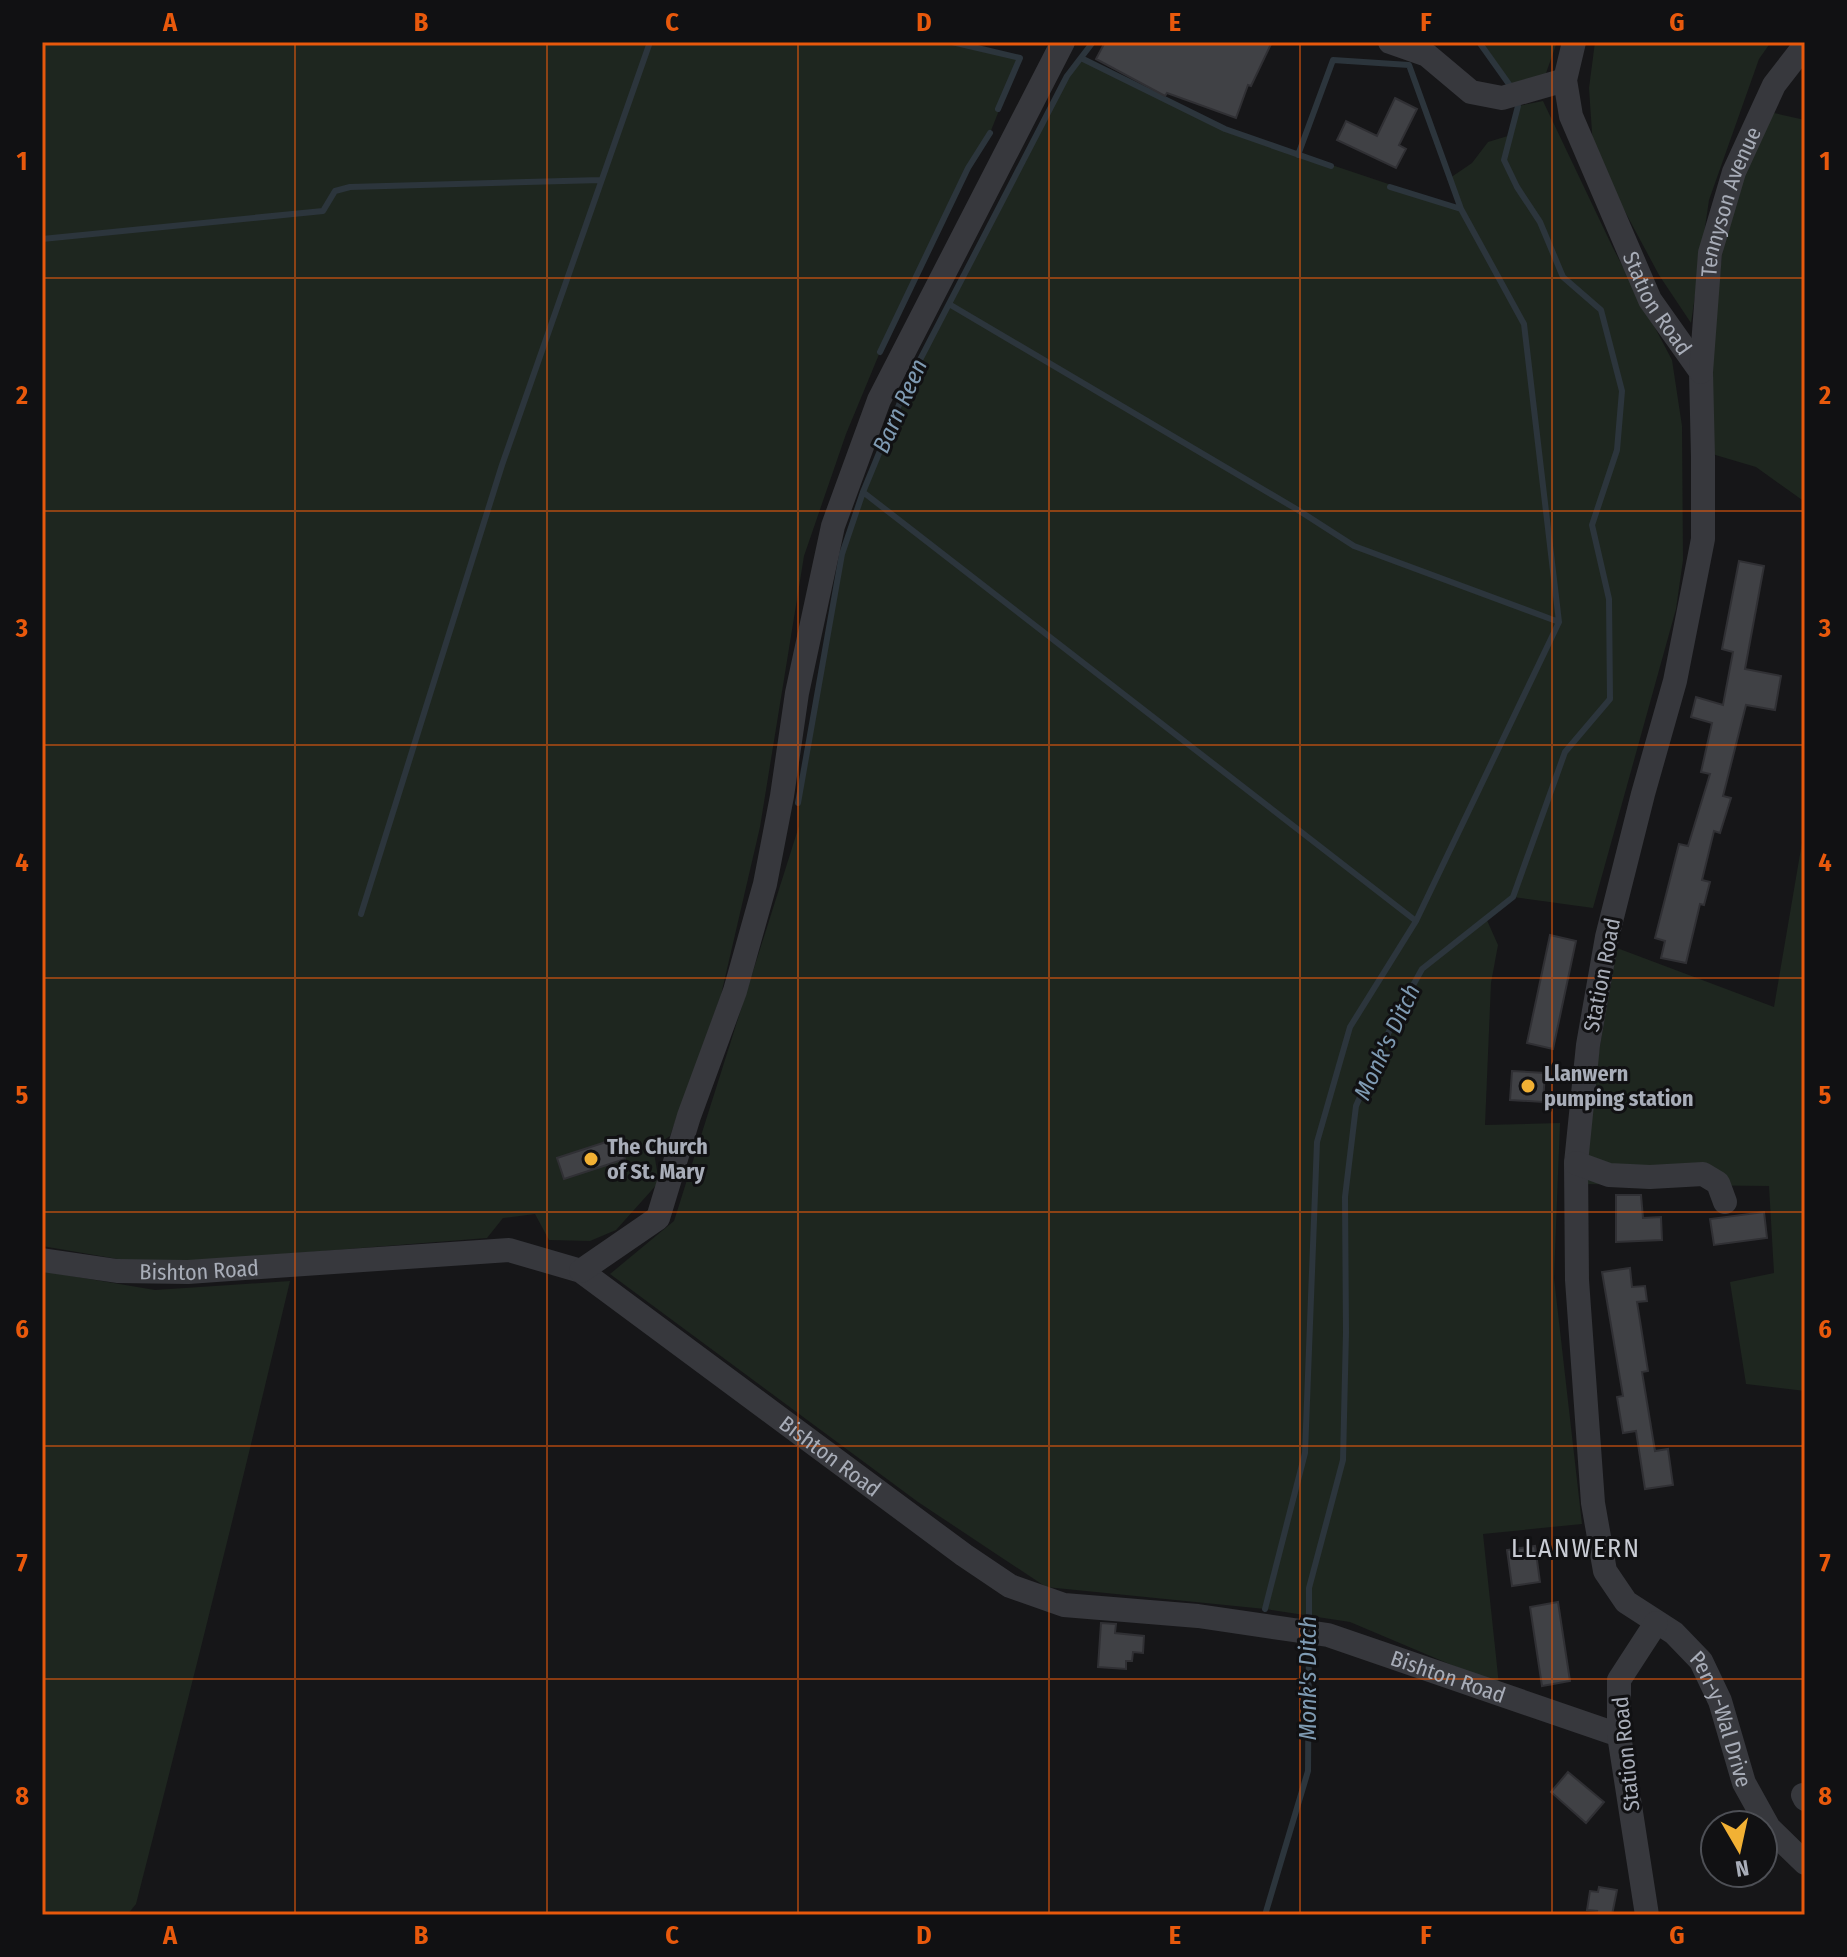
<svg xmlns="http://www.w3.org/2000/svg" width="1847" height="1957" viewBox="0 0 1847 1957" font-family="'Fira Sans Condensed',sans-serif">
<rect width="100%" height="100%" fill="#161618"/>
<!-- green -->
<path fill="#1e261f" d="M 42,42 L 952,42 L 1020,58 L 990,133 L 968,168 L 880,352 L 846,434 L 804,556 L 760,827 L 721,995 L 670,1136 L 653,1147 L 659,1182 L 616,1230 L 590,1241 L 549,1240 L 535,1214 L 503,1218 L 487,1238 L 186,1262 L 135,1262 L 42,1246 Z
M 1479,42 L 1557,42 L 1545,76 L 1513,89 Z
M 1595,42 L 1771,42 L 1759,59 L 1709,200 L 1691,323 L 1659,275 L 1607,178 L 1593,147 L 1589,88 Z
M 1081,58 L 1225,129 L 1460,208 L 1450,178 L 1472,163 L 1488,142 L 1511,135 L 1518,106 L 1543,101 L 1613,248 L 1672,360 L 1682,426 L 1683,560 L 1676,609 L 1593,908 L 1513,897 L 1486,918 L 1498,945 L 1491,983 L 1485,1125 L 1560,1123 L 1554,1278 L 1582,1524 L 1483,1534 L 1499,1685 L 1350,1622 L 1265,1609 L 1046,1587 L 918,1502 L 610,1274 L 674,1221 L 799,826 L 798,803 L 806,746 L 842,554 L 863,492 L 908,383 L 1067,76 Z
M 1774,113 L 1805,120 L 1805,502 L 1756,467 L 1712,454 L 1712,347 L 1723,246 L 1738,180 Z
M 1805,825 L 1805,1391 L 1746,1384 L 1730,1282 L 1774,1273 L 1769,1186 L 1576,1184 L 1617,948 L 1774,1007 Z
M 42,1271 L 155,1290 L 290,1281 C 241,1489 189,1697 136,1904 L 127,1915 L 42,1915 Z"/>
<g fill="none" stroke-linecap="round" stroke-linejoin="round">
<!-- stream -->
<path stroke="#2c353c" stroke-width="6" d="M 952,42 L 1020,58 L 998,109
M 1479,42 L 1511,87
M 1081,58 L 1225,129 L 1331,166
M 1390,187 L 1461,209
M 42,239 L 323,211 L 335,191 L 350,187 L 601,180
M 949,304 L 1298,510 L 1354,546 L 1559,622
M 880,352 L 968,168 L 990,133
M 863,492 L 1416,921
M 798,803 L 842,554 L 863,492 L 908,383 L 1067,76 L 1093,42
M 361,914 L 502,465 L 650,42
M 1265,1609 L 1305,1453 L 1317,1142 L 1350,1027 L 1416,921 L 1559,622 L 1524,324 L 1461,209 L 1409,65 L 1333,60 L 1298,155
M 1309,1626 L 1309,1588 L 1343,1460 L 1346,1332 L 1345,1197 L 1356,1106 L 1395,1018 L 1422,969 L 1513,897 L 1565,752 L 1610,699 L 1609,599 L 1592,525 L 1617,450 L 1622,391 L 1601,310 L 1563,277 L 1540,222 L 1517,187 L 1504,160 L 1518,106 L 1516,102
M 1265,1915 L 1308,1771 L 1309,1637"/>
</g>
<!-- building -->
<path fill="#404145" stroke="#303034" stroke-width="2" d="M 1105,42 L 1272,42 L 1251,86 L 1248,85 L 1236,118 L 1167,93 L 1165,96 L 1096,59 Z
M 1395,98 L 1417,109 L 1399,145 L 1406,149 L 1396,168 L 1337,140 L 1346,121 L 1377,136 Z
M 1739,561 L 1764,566 L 1745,669 L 1781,676 L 1775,710 L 1746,705 L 1723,796 L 1731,798 L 1720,833 L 1714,831 L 1702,880 L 1710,882 L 1704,905 L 1700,904 L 1686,963 L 1661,958 L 1665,941 L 1655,938 L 1679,844 L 1688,846 L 1710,774 L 1701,772 L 1712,723 L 1691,717 L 1696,697 L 1723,705 L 1733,652 L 1722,649 Z
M 1550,935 L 1576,941 L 1553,1049 L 1527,1043 Z
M 1512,1071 L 1545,1073 L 1543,1102 L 1510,1100 Z
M 618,1138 L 625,1159 L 564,1179 L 557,1158 Z
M 1616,1195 L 1641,1195 L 1643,1218 L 1661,1217 L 1662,1240 L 1616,1242 Z
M 1764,1212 L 1767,1238 L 1714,1245 L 1710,1219 Z
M 1630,1268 L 1632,1287 L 1645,1286 L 1647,1301 L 1637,1302 L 1648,1371 L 1642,1372 L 1655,1451 L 1668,1449 L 1673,1485 L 1645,1489 L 1636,1431 L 1623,1433 L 1617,1397 L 1623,1396 L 1602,1272 Z
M 1535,1546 L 1540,1582 L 1512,1586 L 1507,1550 Z
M 1558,1602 L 1570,1681 L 1542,1686 L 1530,1607 Z
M 1101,1623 L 1116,1624 L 1115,1633 L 1144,1636 L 1143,1653 L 1133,1652 L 1132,1661 L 1126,1661 L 1126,1669 L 1098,1667 Z
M 1568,1772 L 1604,1802 L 1586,1823 L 1551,1792 Z
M 1599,1887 L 1617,1890 L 1612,1915 L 1596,1915 L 1597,1911 L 1587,1910 L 1590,1891 L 1598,1892 Z"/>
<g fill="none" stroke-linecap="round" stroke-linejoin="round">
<!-- minor -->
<g stroke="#37383d" stroke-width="24">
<path d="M 1390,42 L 1427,55 L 1471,92 L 1502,98 L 1565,80"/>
<path id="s1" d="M 1574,42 L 1565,80 L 1571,116 L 1650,300 L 1701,372 L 1703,457 L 1703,539 L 1675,681 L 1643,794 L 1607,937 L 1588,1045 L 1576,1163 L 1577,1280 L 1593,1503 L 1605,1571 L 1626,1602 L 1674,1633 L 1701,1661 L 1720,1701 L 1744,1783 L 1769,1828 L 1805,1863"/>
<path id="s2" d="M 1701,372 L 1710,253 L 1734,172 L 1774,85 L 1805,45"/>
<path d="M 1576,1163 L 1609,1175 L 1650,1177 L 1703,1174 L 1718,1183 L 1725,1202"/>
<path id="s3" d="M 42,1260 L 117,1271 L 188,1272 L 509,1250 L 581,1271 L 964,1555 L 1010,1586 L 1064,1605 L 1198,1616 L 1328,1635 L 1619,1735"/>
<path d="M 581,1271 L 658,1218 L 689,1116 L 735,991 L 765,884 L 782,796 L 797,693 L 833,526 L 879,400 L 1063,42"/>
<path d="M 1803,1795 L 1805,1799"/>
<path d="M 1647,1915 L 1619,1735 L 1619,1680 L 1656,1623"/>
</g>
</g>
<!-- grid -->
<path fill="none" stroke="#e8590c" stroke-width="2" stroke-opacity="0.55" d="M 295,42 L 295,1915M 547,42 L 547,1915M 798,42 L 798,1915M 1049,42 L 1049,1915M 1300,42 L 1300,1915M 1552,42 L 1552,1915M 42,278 L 1805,278M 42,511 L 1805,511M 42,745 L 1805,745M 42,978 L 1805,978M 42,1212 L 1805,1212M 42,1446 L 1805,1446M 42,1679 L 1805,1679"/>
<!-- markers -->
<g fill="#f2b134" stroke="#111113" stroke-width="3">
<circle cx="1528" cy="1086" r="8"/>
<circle cx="591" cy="1159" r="8"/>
</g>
<g text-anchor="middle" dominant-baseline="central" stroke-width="6" stroke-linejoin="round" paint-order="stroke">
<!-- street labels -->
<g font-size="22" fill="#a8adb8" stroke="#111113">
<text stroke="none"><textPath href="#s2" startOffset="174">Tennyson Avenue</textPath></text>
<text stroke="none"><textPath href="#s1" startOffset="282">Station Road</textPath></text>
<text transform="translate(1602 975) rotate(-79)">Station Road</text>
<text stroke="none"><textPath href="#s3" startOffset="158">Bishton Road</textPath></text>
<text stroke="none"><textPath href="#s3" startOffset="854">Bishton Road</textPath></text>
<text stroke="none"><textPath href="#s3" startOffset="1526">Bishton Road</textPath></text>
<text stroke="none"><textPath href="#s1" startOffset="1774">Pen-y-Wal Drive</textPath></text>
<text transform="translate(1626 1754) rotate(-96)">Station Road</text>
</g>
<!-- poi labels -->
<g font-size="22" font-weight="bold" fill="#a8adb8" stroke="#111113" text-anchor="start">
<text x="1544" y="1073">Llanwern<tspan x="1544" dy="25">pumping station</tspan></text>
<text x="607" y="1146">The Church<tspan x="607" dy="25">of St. Mary</tspan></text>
</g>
<!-- water labels -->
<g font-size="24" font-style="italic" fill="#7f9bb3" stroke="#111113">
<text transform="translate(900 406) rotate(-66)">Barn Reen</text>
<text transform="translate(1387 1042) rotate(-65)">Monk's Ditch</text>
<text transform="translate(1308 1678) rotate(-90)">Monk's Ditch</text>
</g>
<!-- quarter labels -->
<g font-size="26" letter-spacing="2" fill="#c9ccd4" stroke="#111113">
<text x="1576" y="1548">LLANWERN</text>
</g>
</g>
<!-- border -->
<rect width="1847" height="1957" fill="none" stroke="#111113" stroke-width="88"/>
<!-- north arrow -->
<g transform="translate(1739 1849) rotate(171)"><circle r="38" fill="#111113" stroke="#4d4f55" stroke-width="2"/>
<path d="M0-6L14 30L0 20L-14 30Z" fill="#f2b134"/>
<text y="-12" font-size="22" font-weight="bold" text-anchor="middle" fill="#a8adb8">N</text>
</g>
<rect x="44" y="44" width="1759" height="1869" fill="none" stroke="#e8590c" stroke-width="3"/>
<g font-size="26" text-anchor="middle" font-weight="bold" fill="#e8590c">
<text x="170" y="31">A</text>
<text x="421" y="31">B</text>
<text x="672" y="31">C</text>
<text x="924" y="31">D</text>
<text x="1175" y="31">E</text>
<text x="1426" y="31">F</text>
<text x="1677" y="31">G</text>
<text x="22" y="170">1</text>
<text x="1825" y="170">1</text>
<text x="22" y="404">2</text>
<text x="1825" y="404">2</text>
<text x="22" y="637">3</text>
<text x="1825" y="637">3</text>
<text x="22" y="871">4</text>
<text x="1825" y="871">4</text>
<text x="22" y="1104">5</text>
<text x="1825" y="1104">5</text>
<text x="22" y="1338">6</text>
<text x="1825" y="1338">6</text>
<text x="22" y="1572">7</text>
<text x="1825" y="1572">7</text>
<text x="22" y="1805">8</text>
<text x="1825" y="1805">8</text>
<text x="170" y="1944">A</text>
<text x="421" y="1944">B</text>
<text x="672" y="1944">C</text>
<text x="924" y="1944">D</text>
<text x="1175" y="1944">E</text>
<text x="1426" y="1944">F</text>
<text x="1677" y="1944">G</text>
</g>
</svg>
